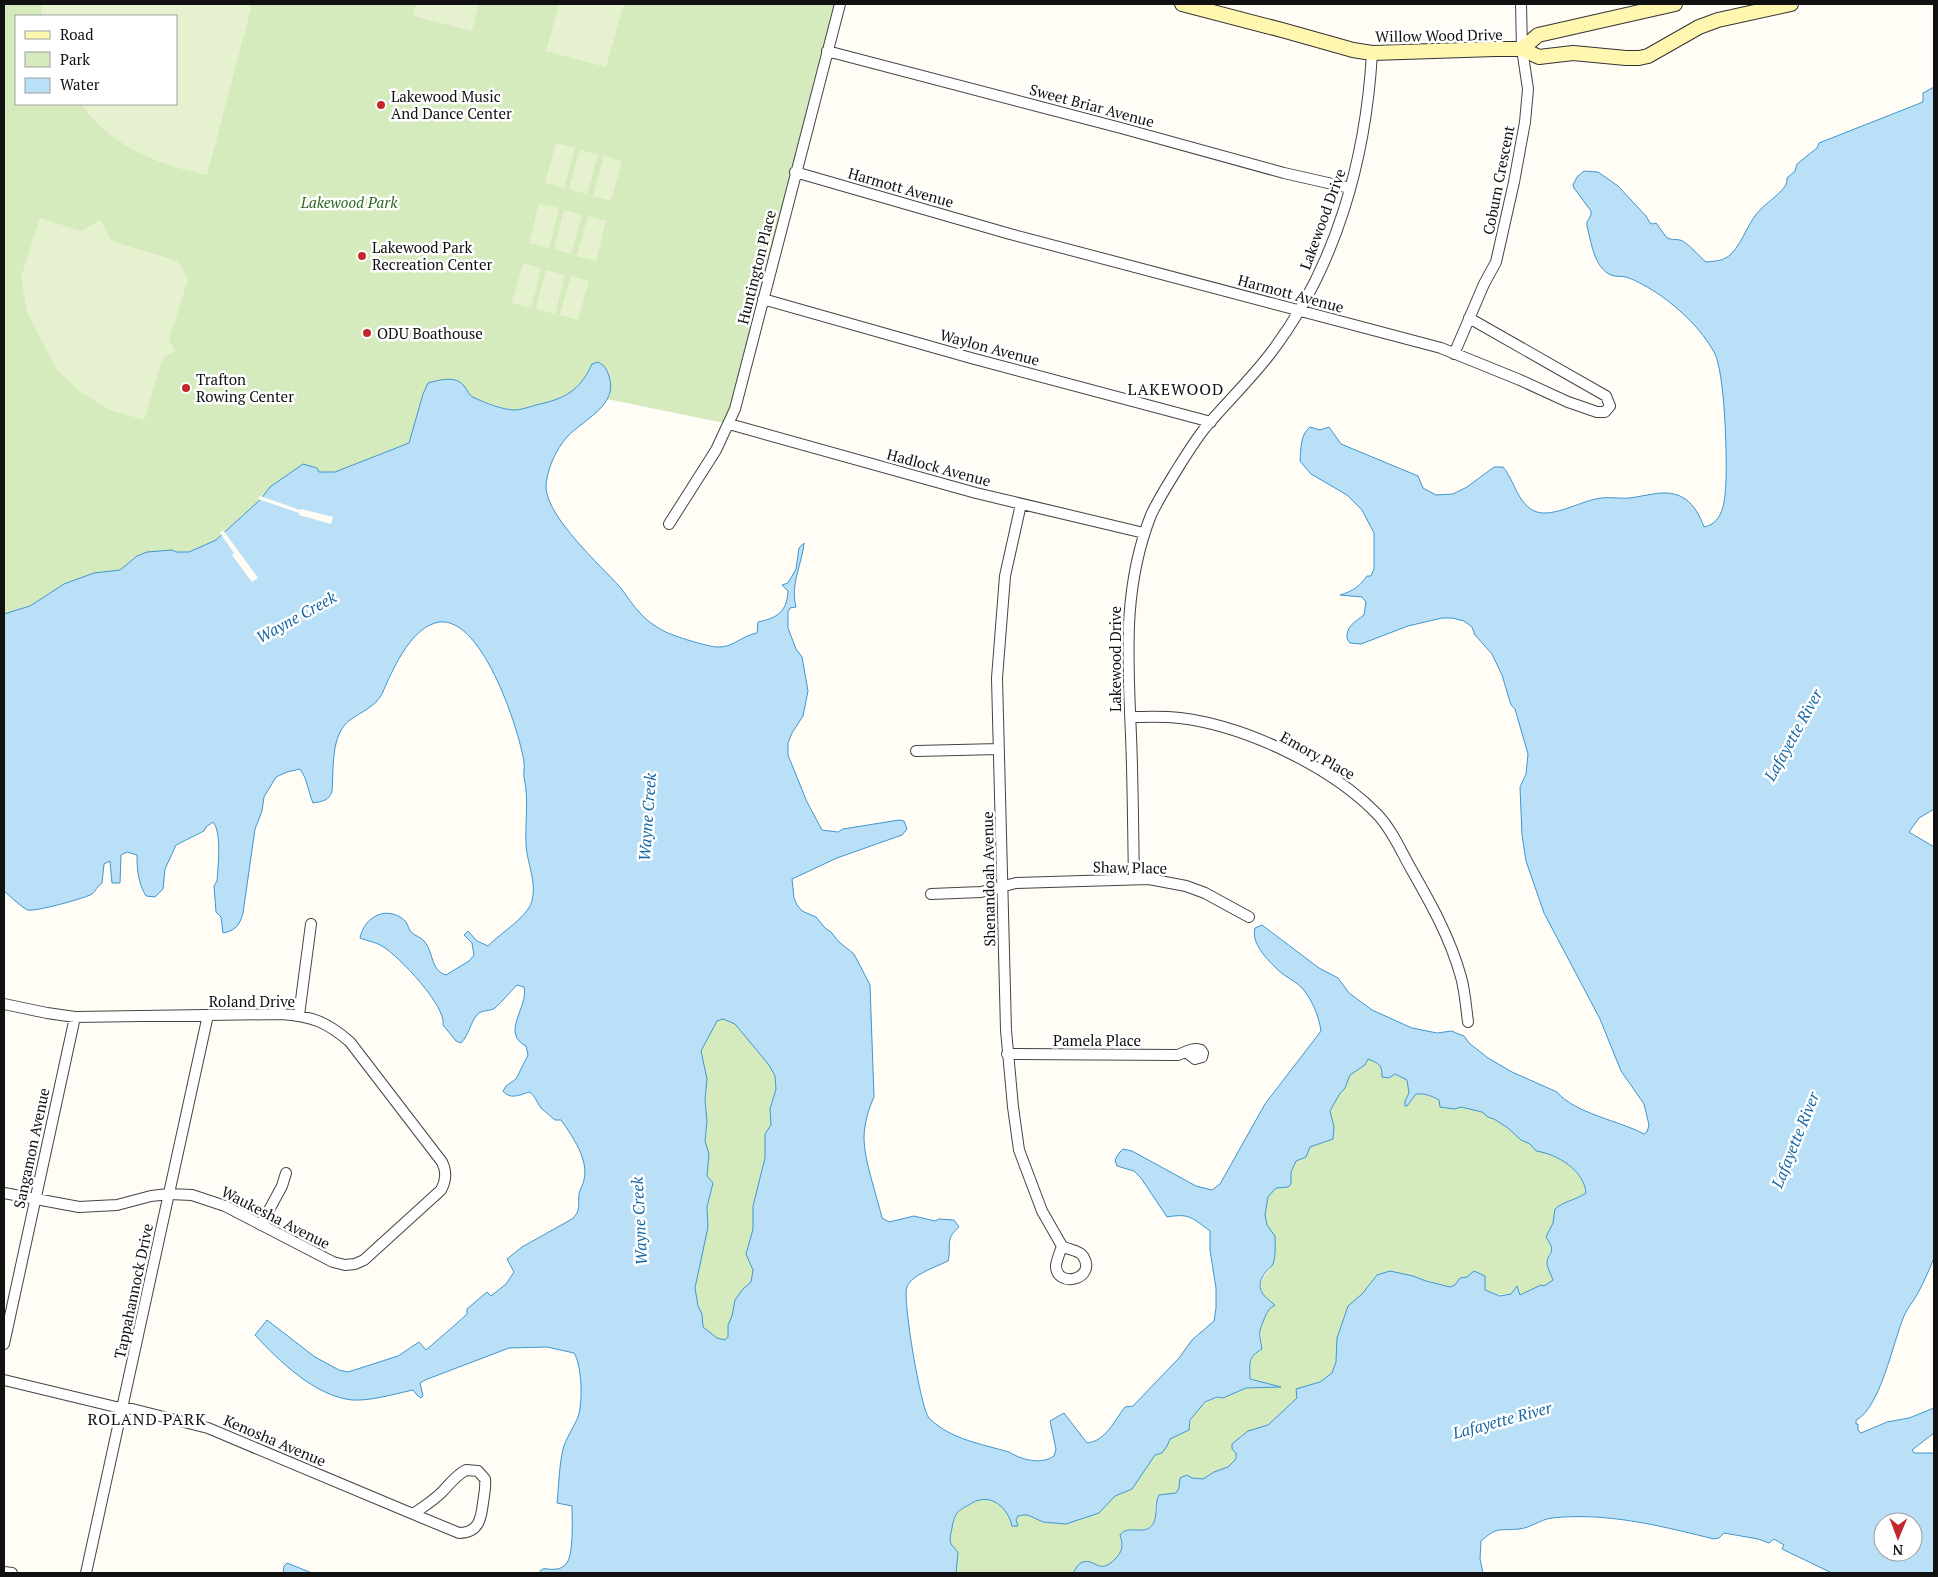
<svg xmlns="http://www.w3.org/2000/svg" width="1938" height="1577" viewBox="0 0 1938 1577" font-family="'PT Serif',serif">
<rect width="100%" height="100%" fill="#fffdf5"/>
<!-- green -->
<path fill="#d5ebbd" fill-rule="evenodd" d="M 4,4 L 840,4 L 729,424 L 607,399 L 610,394 L 592,364 L 585,379 L 567,396 L 550,402 L 516,410 L 499,407 L 469,396 L 423,394 L 409,443 L 335,472 L 319,472 L 261,499 L 216,540 L 189,552 L 137,556 L 120,570 L 94,573 L 64,584 L 30,606 L 4,614 ZM 16,16 L 176,16 L 176,104 L 16,104 Z
M 723,1019 L 735,1024 L 769,1065 L 775,1076 L 776,1089 L 770,1109 L 771,1125 L 765,1134 L 765,1158 L 753,1206 L 753,1229 L 746,1253 L 753,1270 L 751,1282 L 743,1289 L 735,1300 L 732,1316 L 728,1325 L 728,1337 L 725,1340 L 717,1338 L 703,1327 L 702,1314 L 698,1306 L 695,1288 L 708,1227 L 707,1207 L 713,1183 L 707,1176 L 709,1154 L 705,1141 L 707,1121 L 705,1100 L 707,1079 L 701,1051 L 717,1021 Z
M 1368,1059 C 1382,1064 1393,1074 1407,1080 L 1409,1093 L 1405,1101 L 1405,1106 L 1407,1106 L 1416,1094 C 1424,1093 1432,1096 1439,1100 L 1440,1107 L 1455,1109 L 1461,1107 L 1482,1112 L 1488,1117 L 1494,1119 L 1508,1128 L 1521,1140 L 1530,1144 L 1536,1151 C 1557,1154 1584,1170 1586,1193 C 1576,1200 1564,1201 1555,1209 L 1553,1224 L 1546,1237 C 1558,1255 1547,1251 1547,1264 C 1548,1269 1551,1275 1553,1280 L 1544,1286 L 1541,1285 L 1520,1295 L 1517,1286 L 1511,1294 C 1492,1297 1482,1288 1467,1277 L 1460,1279 L 1455,1285 L 1450,1287 L 1426,1281 L 1413,1276 L 1390,1271 L 1377,1275 L 1362,1294 L 1348,1306 L 1337,1338 L 1336,1362 L 1332,1373 L 1320,1382 L 1296,1389 L 1297,1398 L 1268,1425 L 1248,1431 L 1236,1453 L 1236,1459 L 1228,1467 L 1214,1472 L 1203,1479 L 1192,1478 L 1187,1475 L 1176,1493 L 1155,1503 C 1158,1525 1151,1532 1129,1530 L 1120,1535 C 1127,1559 1109,1574 1087,1561 L 1079,1564 L 1073,1573 L 956,1573 L 958,1553 C 956,1549 953,1547 951,1544 C 949,1539 951,1533 952,1528 C 957,1492 1004,1488 1012,1526 L 1018,1526 L 1016,1520 L 1018,1516 L 1028,1515 L 1043,1522 L 1099,1513 L 1115,1496 L 1132,1489 L 1155,1455 L 1162,1453 L 1167,1446 L 1170,1439 L 1189,1430 C 1191,1413 1204,1400 1221,1397 C 1229,1396 1238,1389 1247,1388 C 1257,1386 1268,1387 1278,1387 L 1250,1380 C 1250,1363 1247,1358 1262,1349 L 1260,1325 L 1268,1309 L 1261,1290 L 1261,1282 L 1273,1264 L 1275,1236 L 1267,1225 L 1265,1215 L 1268,1197 L 1276,1188 L 1288,1187 L 1291,1172 L 1296,1161 L 1306,1157 L 1310,1147 L 1333,1138 L 1334,1127 L 1329,1111 L 1339,1095 L 1345,1088 L 1350,1075 L 1365,1065 Z"/>
<!-- pitch -->
<path fill="#e6f2cf" d="M 41,4 L 249,4 L 251,8 L 207,175 C 170,167 130,154 101,127 C 94,120 87,112 81,104 L 176,104 L 176,16 L 42,16 Z
M 416,4 L 479,4 L 472,31 L 413,16 Z
M 559,4 L 624,4 L 606,67 L 546,51 Z
M 556,143 L 575,148 L 564,188 L 545,183 Z
M 580,150 L 598,155 L 587,194 L 569,189 Z
M 604,156 L 622,161 L 611,201 L 593,196 Z
M 539,204 L 559,208 L 549,248 L 529,243 Z
M 564,210 L 582,215 L 571,254 L 554,249 Z
M 588,216 L 606,221 L 596,261 L 577,256 Z
M 40,218 L 81,231 L 100,220 L 112,241 L 177,261 L 188,279 L 169,339 L 175,351 L 163,358 L 144,420 L 110,410 L 79,391 L 56,369 L 27,312 L 21,277 Z
M 523,263 L 541,268 L 531,308 L 512,303 Z
M 546,270 L 565,275 L 555,314 L 536,309 Z
M 571,276 L 589,281 L 578,320 L 560,315 Z"/>
<!-- water -->
<path fill="#b9e0f7" stroke="#3f96cf" fill-rule="evenodd" d="M 1934,87 L 1934,809 L 1919,818 L 1909,832 L 1934,847 L 1934,1258 C 1929,1270 1924,1282 1918,1293 C 1914,1301 1907,1308 1904,1316 C 1893,1342 1880,1409 1856,1420 L 1856,1424 L 1858,1424 L 1858,1430 L 1861,1433 L 1887,1422 L 1909,1418 L 1934,1408 L 1934,1433 L 1912,1450 L 1914,1453 L 1934,1453 L 1934,1573 L 1832,1573 L 1782,1549 L 1784,1545 L 1774,1539 L 1769,1543 L 1758,1539 L 1724,1533 L 1719,1538 L 1714,1539 C 1661,1526 1607,1512 1552,1518 C 1541,1519 1531,1528 1519,1529 C 1499,1531 1498,1526 1481,1541 L 1480,1559 L 1483,1573 L 1073,1573 C 1076,1569 1078,1563 1083,1562 C 1096,1558 1099,1577 1117,1557 C 1123,1550 1123,1544 1120,1535 C 1128,1523 1147,1538 1154,1522 C 1158,1512 1154,1505 1159,1495 L 1176,1493 L 1179,1488 L 1180,1478 L 1187,1475 L 1192,1478 L 1203,1479 L 1214,1472 L 1228,1467 L 1236,1459 L 1236,1453 L 1232,1449 L 1232,1444 L 1248,1431 L 1268,1425 L 1297,1398 L 1296,1389 L 1320,1382 L 1332,1373 L 1336,1362 L 1337,1338 L 1348,1306 L 1362,1294 L 1377,1275 L 1390,1271 L 1413,1276 L 1426,1281 L 1450,1287 L 1455,1285 L 1460,1278 L 1467,1277 L 1474,1271 L 1485,1276 L 1485,1290 L 1500,1296 L 1511,1294 L 1517,1286 L 1520,1295 L 1541,1285 L 1544,1286 L 1553,1280 C 1551,1275 1548,1269 1547,1264 C 1547,1251 1558,1255 1546,1237 L 1553,1223 L 1555,1209 C 1564,1201 1576,1200 1586,1193 C 1584,1170 1557,1154 1536,1151 L 1530,1144 L 1521,1140 L 1508,1128 L 1494,1119 L 1488,1117 L 1482,1112 L 1461,1107 L 1455,1109 L 1440,1107 L 1439,1100 C 1432,1096 1424,1093 1416,1094 L 1407,1106 L 1405,1106 L 1405,1101 L 1409,1093 L 1407,1080 L 1395,1074 L 1389,1078 L 1382,1077 C 1382,1065 1380,1064 1368,1059 L 1365,1065 L 1350,1075 L 1345,1088 L 1339,1095 L 1330,1111 L 1334,1127 L 1333,1139 L 1310,1147 L 1306,1157 L 1296,1161 L 1291,1172 L 1291,1184 L 1288,1187 L 1276,1188 L 1268,1197 L 1265,1215 L 1267,1225 L 1275,1236 C 1275,1244 1276,1256 1273,1264 C 1271,1267 1267,1270 1265,1273 C 1254,1288 1263,1296 1275,1305 C 1269,1309 1268,1310 1265,1317 C 1258,1334 1259,1331 1262,1349 C 1247,1358 1250,1363 1250,1379 L 1281,1387 L 1246,1388 L 1223,1398 L 1217,1397 L 1205,1402 L 1190,1420 L 1189,1430 L 1170,1439 L 1167,1446 L 1162,1453 L 1155,1455 L 1132,1489 L 1115,1496 L 1099,1513 L 1066,1524 L 1043,1522 L 1028,1515 L 1023,1515 L 1018,1516 L 1016,1520 L 1018,1526 L 1012,1526 C 1008,1508 991,1492 972,1503 C 959,1511 955,1510 952,1528 C 951,1533 949,1539 951,1544 C 953,1547 956,1549 958,1553 L 956,1573 L 539,1573 C 543,1565 548,1571 556,1569 C 559,1569 564,1567 566,1564 C 574,1556 572,1518 572,1506 L 557,1503 C 559,1485 559,1466 563,1449 C 565,1440 574,1427 578,1417 C 583,1403 582,1365 574,1353 L 547,1347 L 509,1348 L 425,1380 L 420,1383 L 423,1396 L 421,1398 L 417,1395 L 413,1390 C 394,1394 372,1401 352,1400 C 315,1396 279,1361 255,1335 L 267,1320 L 315,1357 L 339,1370 L 348,1372 L 398,1356 L 419,1342 L 426,1350 L 455,1325 L 467,1314 L 467,1309 L 487,1292 L 491,1296 L 506,1284 L 514,1272 L 507,1259 L 522,1247 L 572,1219 C 581,1211 578,1205 579,1194 C 580,1189 583,1185 584,1180 C 589,1159 572,1136 561,1120 L 555,1120 C 550,1116 547,1113 542,1109 C 537,1104 536,1096 529,1092 C 520,1095 510,1100 503,1091 L 506,1086 L 516,1079 L 528,1055 L 526,1046 C 500,1033 529,1007 524,987 L 517,985 C 510,992 503,1001 495,1008 C 489,1012 482,1009 477,1015 C 470,1023 469,1035 461,1043 L 456,1041 L 443,1025 C 447,1007 399,956 382,946 C 376,942 367,941 360,938 C 362,928 368,919 378,915 C 387,911 399,914 406,922 C 408,925 409,930 411,932 C 415,936 421,937 424,941 C 434,952 430,970 446,975 L 469,961 L 474,955 L 472,943 L 464,935 L 468,931 L 477,941 L 488,946 C 500,933 527,918 532,901 C 537,882 527,863 526,845 C 525,822 529,799 524,777 C 523,772 525,767 524,762 C 519,729 480,609 435,623 C 409,631 392,671 382,694 C 376,706 361,712 350,720 C 330,735 334,769 332,791 C 329,801 323,801 313,803 C 308,792 308,780 300,769 L 287,772 L 276,777 L 264,797 L 262,811 L 255,829 L 243,913 C 240,925 235,931 223,933 L 221,917 L 216,912 L 214,886 L 217,881 C 218,867 222,832 213,822 L 206,827 L 204,831 L 176,845 L 165,869 L 163,889 L 155,897 L 146,896 C 138,883 137,869 137,855 L 127,852 L 121,855 L 120,883 L 112,883 L 110,861 L 104,864 L 102,883 C 97,886 96,891 92,894 C 86,898 35,912 28,910 C 22,908 10,896 4,891 L 4,614 L 30,606 L 64,584 L 94,573 L 120,570 L 137,556 L 147,552 L 172,550 L 176,552 L 189,552 L 216,540 L 261,499 L 270,487 L 303,464 L 317,468 L 319,472 L 335,472 L 409,443 L 423,394 L 428,383 C 439,380 456,375 464,386 C 469,392 468,396 477,399 C 488,404 501,409 514,410 C 521,410 529,407 536,405 C 564,399 580,391 592,364 L 598,362 C 605,366 606,368 609,376 C 619,405 584,419 567,437 C 556,449 546,471 546,488 C 548,518 600,565 620,587 C 627,596 633,606 641,614 C 646,620 655,626 662,630 C 669,635 706,646 716,647 C 734,648 740,636 757,633 L 758,622 C 777,618 787,612 788,591 L 782,585 L 788,583 L 796,569 L 799,548 L 804,543 C 802,564 790,585 796,607 L 790,608 L 788,612 L 788,628 L 796,649 L 802,657 L 808,691 L 803,716 L 792,733 L 788,743 L 788,755 L 807,802 L 822,830 L 838,832 L 843,829 L 899,820 L 904,821 L 907,829 L 902,835 L 837,858 L 792,879 L 794,898 L 797,905 L 802,911 L 816,917 L 825,928 L 831,932 L 839,942 L 854,954 L 870,985 L 874,1097 C 868,1110 864,1125 864,1139 C 864,1160 877,1196 882,1218 L 889,1222 L 914,1216 L 935,1221 L 939,1219 L 954,1220 L 959,1227 C 944,1240 952,1245 948,1261 C 936,1267 911,1275 907,1287 C 902,1298 921,1410 929,1418 C 950,1439 981,1444 1009,1452 C 1022,1460 1041,1465 1054,1456 L 1056,1449 L 1050,1421 L 1064,1413 L 1087,1443 C 1106,1441 1114,1421 1125,1407 L 1133,1406 L 1179,1358 L 1192,1340 L 1214,1321 L 1216,1308 L 1216,1288 L 1210,1250 L 1210,1231 C 1192,1218 1190,1213 1167,1217 L 1141,1178 L 1134,1171 L 1117,1166 L 1115,1160 L 1119,1153 L 1123,1149 L 1132,1151 L 1196,1186 L 1212,1190 L 1220,1184 L 1265,1104 L 1321,1031 C 1319,1016 1312,1000 1303,989 C 1296,981 1285,977 1278,970 C 1267,959 1251,944 1255,928 L 1262,925 L 1319,968 L 1338,978 L 1349,993 L 1372,1010 L 1412,1028 L 1437,1033 L 1452,1031 L 1456,1033 L 1464,1036 L 1469,1043 L 1488,1058 L 1512,1072 L 1557,1092 C 1574,1113 1620,1121 1644,1134 L 1647,1132 L 1649,1125 L 1644,1104 L 1621,1071 L 1600,1019 L 1544,913 L 1526,861 L 1522,835 L 1520,787 L 1526,774 L 1528,754 L 1515,709 L 1511,705 L 1502,675 L 1492,654 L 1475,635 L 1472,627 L 1464,621 L 1452,618 L 1442,618 L 1408,626 L 1361,644 L 1350,643 L 1347,639 C 1346,626 1354,623 1364,615 L 1366,602 L 1362,597 L 1340,595 C 1353,591 1359,587 1367,576 L 1371,576 L 1374,569 L 1374,533 L 1362,510 L 1347,495 L 1311,474 L 1300,461 C 1301,449 1300,435 1310,427 L 1320,430 L 1329,427 L 1341,444 L 1418,476 L 1423,488 L 1436,495 L 1453,494 L 1467,487 L 1494,467 L 1503,467 C 1515,481 1518,506 1537,512 C 1553,517 1580,502 1596,499 C 1607,496 1619,499 1630,498 C 1638,497 1645,495 1653,494 C 1681,489 1695,502 1704,527 C 1725,523 1725,497 1726,480 C 1727,456 1725,371 1714,352 C 1701,329 1681,310 1660,295 C 1651,289 1636,280 1626,277 C 1621,276 1615,277 1611,275 C 1594,268 1591,241 1587,226 L 1587,222 L 1591,215 L 1591,211 L 1574,188 L 1573,185 L 1577,177 L 1584,171 L 1598,172 L 1618,186 L 1646,216 L 1650,223 L 1653,224 L 1656,223 L 1667,238 C 1672,240 1675,239 1680,240 C 1686,241 1700,257 1706,262 C 1716,261 1724,261 1731,254 C 1744,241 1748,221 1761,209 C 1768,201 1789,189 1787,178 L 1795,171 L 1797,164 L 1817,148 L 1819,143 L 1923,102 L 1923,93 ZM 723,1019 L 735,1024 L 769,1065 L 775,1076 L 776,1089 L 770,1109 L 771,1125 L 765,1134 L 765,1158 L 753,1206 L 753,1229 L 746,1254 L 753,1270 L 751,1282 L 743,1289 L 735,1300 L 732,1316 L 728,1325 L 728,1337 L 725,1340 L 717,1338 L 703,1327 L 702,1314 L 698,1306 L 695,1288 L 708,1227 L 707,1207 L 713,1183 L 707,1176 L 709,1154 L 705,1141 L 707,1121 L 705,1100 L 707,1079 L 701,1051 L 717,1021 ZM 1883,1522 L 1913,1522 L 1913,1552 L 1883,1552 Z
M 287,1563 L 312,1573 L 283,1573 L 284,1566 Z"/>
<!-- pier -->
<path fill="#fffdf5" d="M 260,496 L 300,510 L 301,509 L 333,517 L 331,524 L 299,515 L 299,513 L 258,499 Z
M 223,530 L 258,578 L 252,582 L 232,555 L 234,553 L 220,533 Z"/>
<g fill="none" stroke-linecap="round" stroke-linejoin="round">
<!-- street casing -->
<g stroke="#444" stroke-width="12">
<path id="street" d="M 827,51 L 1121,128 L 1284,173 L 1350,188
M 795,172 L 1010,234 L 1441,348 L 1520,380 L 1568,402 L 1597,412 L 1605,412 L 1610,406 L 1606,396 L 1469,318
M 763,299 L 971,358 L 1211,422
M 1454,354 L 1484,284 L 1496,262 L 1514,182 L 1525,122 L 1528,89 L 1522,49 L 1521,4
M 729,424 L 976,493 L 1144,533
M 1021,504 L 1005,576 L 997,678 L 1006,1030 L 1013,1107 L 1019,1150 L 1042,1211 L 1062,1246
M 669,524 L 716,450 L 735,409 L 840,4
M 1131,717 C 1147,717 1163,716 1180,718 C 1246,726 1332,767 1378,815 C 1392,830 1400,849 1410,867 C 1430,902 1450,937 1461,977 C 1465,991 1466,1007 1468,1022
M 916,751 L 999,749
M 1134,879 C 1133,832 1133,784 1131,736 C 1128,659 1122,589 1151,515 C 1157,502 1165,489 1173,476 C 1183,460 1193,443 1205,428 C 1226,403 1250,380 1270,354 C 1336,268 1366,159 1372,53
M 931,894 L 981,892 L 1016,883 L 1149,879 L 1186,886 L 1205,893 L 1249,917
M 4,1004 L 47,1013 L 75,1017 L 281,1014 C 312,1016 327,1022 350,1042 L 442,1162 C 447,1172 446,1181 441,1190 L 364,1260 L 355,1264 L 345,1265 L 333,1262 L 225,1206 L 192,1195 L 169,1194 L 151,1196 L 117,1205 L 79,1207 L 4,1193
M 299,1015 L 311,924
M 1007,1054 L 1178,1055 C 1186,1052 1192,1047 1201,1050 L 1203,1053 L 1202,1057 L 1195,1059 L 1186,1052
M 261,1225 L 282,1186 L 286,1173
M 1062,1246 C 1068,1250 1079,1250 1083,1256 C 1098,1280 1055,1289 1056,1265 C 1057,1259 1060,1252 1062,1246 Z
M 4,1344 L 75,1017
M 4,1380 L 116,1407 L 132,1409 L 208,1428 L 413,1514
M 466,1470 L 478,1471 L 485,1479 C 486,1487 484,1495 483,1503 C 481,1520 478,1533 459,1533 L 413,1514 C 423,1507 433,1501 442,1492 C 450,1484 455,1476 466,1470 Z
M 4,1572 L 12,1573
M 86,1573 L 208,1015"/>
</g>
<!-- secondary casing -->
<g stroke="#333" stroke-width="16">
<path id="secondary" d="M 1182,4 L 1282,30 L 1353,50 L 1372,53 L 1495,49 L 1522,49 L 1539,57 L 1573,53 L 1626,58 L 1639,58 L 1648,56 L 1699,27 L 1718,20 L 1791,4
M 1522,49 L 1538,35 L 1675,4"/>
</g>
<!-- street -->
<use href="#street" stroke="#fff" stroke-width="10"/>
<!-- secondary -->
<use href="#secondary" stroke="#fff6b0" stroke-width="14"/>
</g>
<!-- markers -->
<g fill="#c4262e" stroke="#fff" stroke-width="2">
<circle cx="381" cy="105" r="5"/>
<circle cx="362" cy="256" r="5"/>
<circle cx="367" cy="333" r="5"/>
<circle cx="186" cy="388" r="5"/>
</g>
<g text-anchor="middle" dominant-baseline="central" stroke-width="5" stroke-linejoin="round" paint-order="stroke">
<!-- street labels -->
<g font-size="15" fill="#111" stroke="#fff">
<text transform="translate(1439 35) rotate(-1)">Willow Wood Drive</text>
<text transform="translate(1092 105) rotate(15)">Sweet Briar Avenue</text>
<text transform="translate(1498 180) rotate(-79)">Coburn Crescent</text>
<text transform="translate(901 187) rotate(16)">Harmott Avenue</text>
<text transform="translate(1322 219) rotate(-70)">Lakewood Drive</text>
<text transform="translate(756 267) rotate(-76)">Huntington Place</text>
<text transform="translate(1291 293) rotate(15)">Harmott Avenue</text>
<text transform="translate(990 347) rotate(15)">Waylon Avenue</text>
<text transform="translate(939 467) rotate(15)">Hadlock Avenue</text>
<text transform="translate(1115 659) rotate(-90)">Lakewood Drive</text>
<text transform="translate(1318 755) rotate(29)">Emory Place</text>
<text transform="translate(1130 867) rotate(1)">Shaw Place</text>
<text transform="translate(988 879) rotate(-91)">Shenandoah Avenue</text>
<text x="252" y="1001">Roland Drive</text>
<text x="1097" y="1040">Pamela Place</text>
<text transform="translate(31 1148) rotate(-78)">Sangamon Avenue</text>
<text transform="translate(276 1217) rotate(27)">Waukesha Avenue</text>
<text transform="translate(133 1291) rotate(-78)">Tappahannock Drive</text>
<text transform="translate(275 1440) rotate(23)">Kenosha Avenue</text>
</g>
<!-- poi labels -->
<g font-size="15" fill="#111" stroke="#fff" text-anchor="start">
<text x="391" y="96">Lakewood Music<tspan x="391" dy="17">And Dance Center</tspan></text>
<text x="372" y="247">Lakewood Park<tspan x="372" dy="17">Recreation Center</tspan></text>
<text x="377" y="333">ODU Boathouse</text>
<text x="196" y="379">Trafton<tspan x="196" dy="17">Rowing Center</tspan></text>
</g>
<!-- park labels -->
<g font-size="15" font-style="italic" fill="#2f6b1f" stroke="#fff">
<text x="349" y="202">Lakewood Park</text>
</g>
<!-- neighbourhood labels -->
<g font-size="16" letter-spacing="1" fill="#111" stroke="#fff">
<text x="1176" y="389">LAKEWOOD</text>
<text x="147" y="1419">ROLAND PARK</text>
</g>
<!-- water labels -->
<g font-size="16" font-style="italic" fill="#1768a6" stroke="#fff">
<text transform="translate(296 617) rotate(-29)">Wayne Creek</text>
<text transform="translate(1793 735) rotate(-61)">Lafayette River</text>
<text transform="translate(647 817) rotate(-86)">Wayne Creek</text>
<text transform="translate(1795 1140) rotate(-68)">Lafayette River</text>
<text transform="translate(639 1221) rotate(-93)">Wayne Creek</text>
<text transform="translate(1502 1420) rotate(-15)">Lafayette River</text>
</g>
</g>
<!-- border -->
<rect width="1938" height="1577" fill="none" stroke="#111111" stroke-width="10"/>
<!-- legend -->
<rect x="15" y="15" width="162" height="90" fill="#ffffff" stroke="#a0a0a0"/>
<rect x="25" y="31" width="25" height="8" fill="#fff6b0" stroke="#a0a0a0"/>
<text x="60" y="40" font-size="15" fill="#111111">Road</text>
<rect x="25" y="52" width="25" height="15" fill="#d5ebbd" stroke="#a0a0a0"/>
<text x="60" y="65" font-size="15" fill="#111111">Park</text>
<rect x="25" y="78" width="25" height="15" fill="#b9e0f7" stroke="#a0a0a0"/>
<text x="60" y="90" font-size="15" fill="#111111">Water</text>
<!-- north arrow -->
<g transform="translate(1898 1537) rotate(181)"><circle r="24" fill="#ffffff" stroke="#a0a0a0"/>
<path d="M0-4L9 19L0 12L-9 19Z" fill="#c4262e"/>
<text y="-8" font-size="14" font-weight="bold" text-anchor="middle" fill="#111111">N</text>
</g>
</svg>
